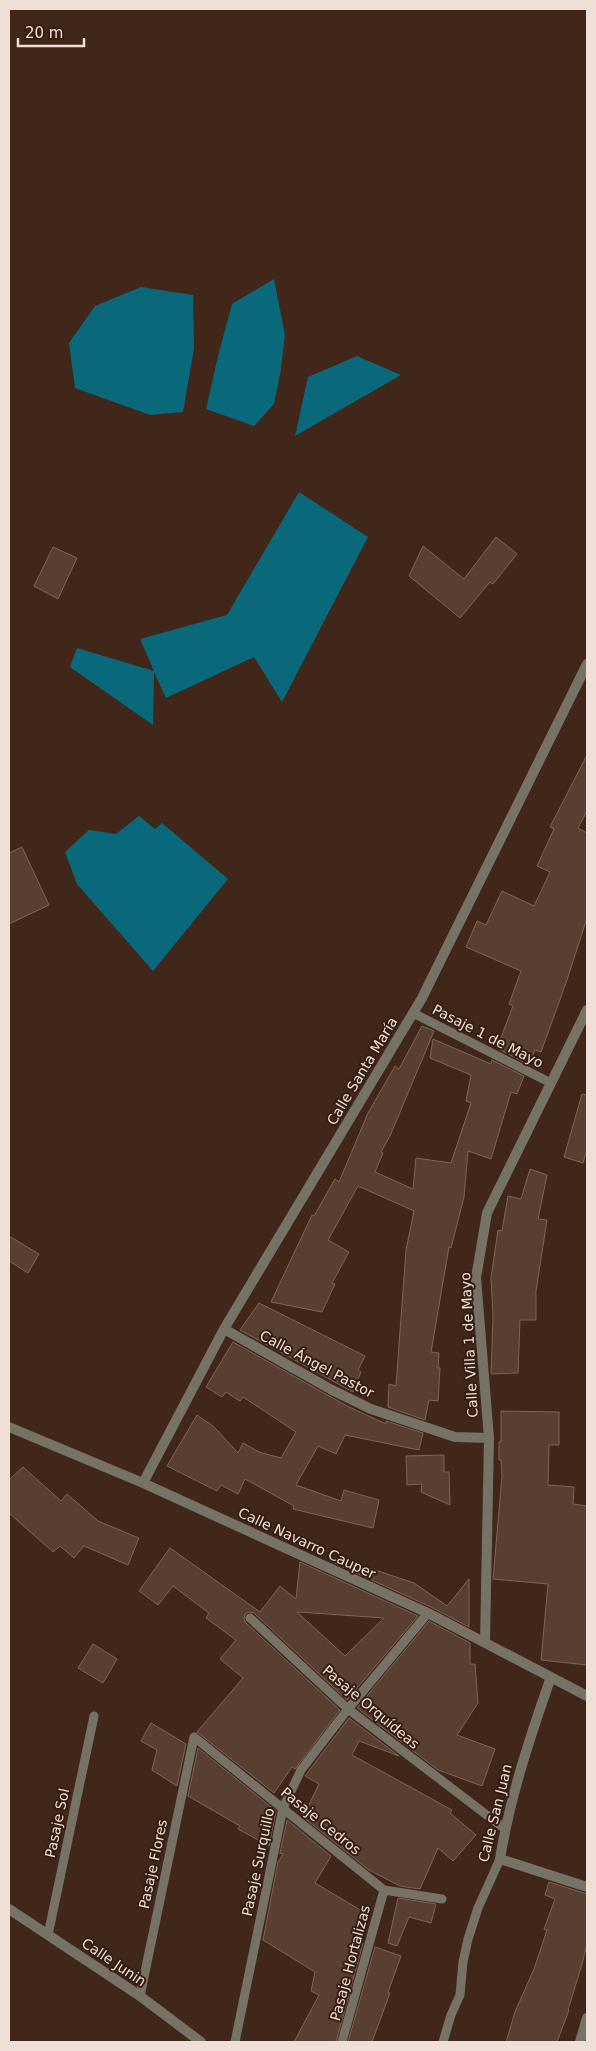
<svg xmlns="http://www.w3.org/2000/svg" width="596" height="2051" viewBox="0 0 596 2051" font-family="'DejaVu Sans',sans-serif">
<rect width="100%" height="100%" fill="#40271a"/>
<!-- water -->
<path fill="#0a687b" d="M 274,279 L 285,335 L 281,369 L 274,404 L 254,426 L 206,409 L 218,356 L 232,304 Z
M 141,287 L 193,295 L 194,348 L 183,412 L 150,415 L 75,388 L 69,343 L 95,306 Z
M 357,356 L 401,375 L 295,436 L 308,377 Z
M 299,492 L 368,537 L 282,702 L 254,657 L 166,698 L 154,672 L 153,725 L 70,667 L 77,648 L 154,671 L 140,639 L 227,615 Z
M 139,816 L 155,829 L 162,823 L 228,879 L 153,971 L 77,884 L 65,852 L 89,830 L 116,834 Z"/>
<!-- building -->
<path fill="#593f31" stroke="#806455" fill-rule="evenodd" d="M 496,537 L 517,554 L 493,584 L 490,582 L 460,618 L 409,576 L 423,546 L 464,579 Z
M 53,547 L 77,558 L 58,599 L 34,586 Z
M 587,755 L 587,811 L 578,828 L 587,833 L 587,918 L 567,980 L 541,1052 L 535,1050 L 529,1065 L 497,1048 L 513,1006 L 509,1004 L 521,971 L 466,947 L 477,921 L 486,925 L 502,891 L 534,906 L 550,872 L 537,866 L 554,829 L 550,827 Z
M 22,847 L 49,905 L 9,924 L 9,853 Z
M 422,1026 L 434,1031 L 390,1136 L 381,1152 L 383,1153 L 375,1172 L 413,1189 L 416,1158 L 451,1163 L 471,1103 L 466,1101 L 471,1075 L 430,1058 L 433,1039 L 491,1064 L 492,1060 L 524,1076 L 517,1094 L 511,1092 L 491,1159 L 468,1151 L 464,1197 L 451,1248 L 449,1247 L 431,1352 L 439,1353 L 438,1368 L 440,1368 L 438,1401 L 429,1400 L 425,1420 L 388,1407 L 389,1384 L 396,1386 L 406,1250 L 414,1211 L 358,1186 L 328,1240 L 349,1252 L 332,1283 L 335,1284 L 322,1312 L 271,1302 L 312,1215 L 314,1216 L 335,1179 L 339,1182 L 368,1113 L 395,1066 L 399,1069 Z
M 582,1094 L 587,1095 L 587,1150 L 583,1163 L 564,1157 Z
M 530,1169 L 547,1175 L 538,1219 L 547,1220 L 536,1291 L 536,1320 L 520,1320 L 518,1373 L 491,1374 L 493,1316 L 491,1278 L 498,1230 L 502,1231 L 508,1196 L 521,1199 Z
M 9,1236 L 39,1254 L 28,1273 L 9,1261 Z
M 259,1303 L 365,1356 L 358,1370 L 361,1372 L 353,1392 L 240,1330 Z
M 233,1342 L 347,1406 L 386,1424 L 386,1421 L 423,1433 L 419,1450 L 345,1435 L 336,1454 L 318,1446 L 296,1485 L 341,1501 L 344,1490 L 379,1500 L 373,1528 L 293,1509 L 294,1506 L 245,1479 L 238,1494 L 221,1485 L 217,1491 L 167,1466 L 197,1415 L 213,1426 L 238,1453 L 243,1443 L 259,1452 L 281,1458 L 296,1432 L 243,1397 L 240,1401 L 226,1392 L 222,1397 L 206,1387 Z
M 501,1411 L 559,1412 L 559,1445 L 549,1445 L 548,1485 L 574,1487 L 573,1504 L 587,1506 L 587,1665 L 541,1660 L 548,1584 L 493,1579 L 502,1476 L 501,1460 L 499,1460 L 499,1442 L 501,1442 Z
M 444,1455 L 444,1472 L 449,1472 L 450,1505 L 421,1492 L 422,1484 L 407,1485 L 406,1456 Z
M 23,1467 L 61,1501 L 67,1494 L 98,1521 L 139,1538 L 128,1565 L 84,1546 L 74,1558 L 60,1546 L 53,1552 L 9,1513 L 9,1480 Z
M 170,1548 L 260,1612 L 280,1586 L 296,1599 L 300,1562 L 418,1616 L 347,1700 L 254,1613 L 249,1612 L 245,1614 L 244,1619 L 246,1623 L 340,1710 L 295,1769 L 292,1767 L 274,1793 L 197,1732 L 243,1678 L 220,1659 L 236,1640 L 206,1618 L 209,1613 L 173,1586 L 158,1605 L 139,1591 ZM 297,1612 L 313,1613 L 384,1618 L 345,1656 Z
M 330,1561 L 354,1563 L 414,1583 L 447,1606 L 469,1579 L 469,1627 L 431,1607 Z
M 429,1621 L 470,1643 L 470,1664 L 475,1664 L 478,1703 L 457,1735 L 495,1749 L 482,1786 L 438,1770 L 357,1708 Z
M 93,1644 L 117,1659 L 103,1683 L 78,1668 Z
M 349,1718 L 399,1756 L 359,1741 L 352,1755 L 452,1810 L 450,1813 L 476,1835 L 453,1861 L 438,1848 L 420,1889 L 400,1886 L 369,1870 L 303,1817 L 319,1784 L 305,1776 Z
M 151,1723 L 186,1744 L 177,1786 L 152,1770 L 157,1750 L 141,1741 Z
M 198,1748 L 276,1811 L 269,1846 L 238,1829 L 240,1826 L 188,1796 Z
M 287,1820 L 331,1856 L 315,1883 L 367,1914 L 354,1940 L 363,1943 L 336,2042 L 294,2042 L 319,1995 L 311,1991 L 315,1972 L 263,1940 L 278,1862 L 283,1854 L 280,1853 Z
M 549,1882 L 587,1894 L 587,1944 L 582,1964 L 568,2010 L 569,2010 L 557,2042 L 506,2042 L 515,2012 L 534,1969 L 547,1930 L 544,1929 L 555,1899 L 545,1895 Z
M 398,1898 L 436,1904 L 431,1923 L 409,1917 L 397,1946 L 388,1943 Z
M 375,1947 L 401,1956 L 388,1992 L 390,1993 L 372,2042 L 348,2042 Z"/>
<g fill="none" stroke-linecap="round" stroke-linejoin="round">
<!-- service -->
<path stroke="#777266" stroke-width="9" d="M 413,1013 L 551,1083
M 250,1618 L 348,1709 L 505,1829
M 48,1935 L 94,1716
M 140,1996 L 194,1737 L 384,1890 L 442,1899
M 235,2042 L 283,1808 L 301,1770 L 348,1709 L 428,1613
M 342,2042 L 384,1890
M 443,2042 L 451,2015 L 460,1995 L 463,1962 L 468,1939 L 478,1908 L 500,1859"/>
<!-- minor -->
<path stroke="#777266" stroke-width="10" d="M 224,1329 L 332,1390 L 371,1409 L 455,1437 L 489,1438
M 9,1427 L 143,1483 L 428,1613 L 587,1696
M 143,1483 L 224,1329 L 422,998 L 587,664
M 485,1642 L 489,1438 L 476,1278 L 487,1213 L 587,1010
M 551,1677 C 530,1737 510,1797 500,1859 L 587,1887
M 9,1909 L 140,1996 L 201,2042
M 580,2042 L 587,2018"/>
</g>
<g text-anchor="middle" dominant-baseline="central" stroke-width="4" stroke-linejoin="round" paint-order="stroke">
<!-- street labels -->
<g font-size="14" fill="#f0dfd7" stroke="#351d11">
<text transform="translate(488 1036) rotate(27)">Pasaje 1 de Mayo</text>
<text transform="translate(362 1071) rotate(-59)">Calle Santa María</text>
<text transform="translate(469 1345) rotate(-93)">Calle Villa 1 de Mayo</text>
<text transform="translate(317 1364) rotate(28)">Calle Ángel Pastor</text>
<text transform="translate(307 1543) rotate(25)">Calle Navarro Cauper</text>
<text transform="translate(371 1707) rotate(40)">Pasaje Orquídeas</text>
<text transform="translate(495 1813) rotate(-76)">Calle San Juan</text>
<text transform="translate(321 1821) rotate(39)">Pasaje Cedros</text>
<text transform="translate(57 1823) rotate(-78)">Pasaje Sol</text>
<text transform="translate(258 1862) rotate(-78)">Pasaje Surquillo</text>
<text transform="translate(153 1864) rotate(-78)">Pasaje Flores</text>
<text transform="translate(114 1962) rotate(34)">Calle Junin</text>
<text transform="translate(350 1963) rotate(-75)">Pasaje Hortalizas</text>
</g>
</g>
<!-- border -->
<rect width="596" height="2051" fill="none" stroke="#f0dfd7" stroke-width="20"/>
<!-- scale -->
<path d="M18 38v8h66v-8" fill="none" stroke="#f0dfd7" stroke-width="2.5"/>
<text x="25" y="38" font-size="15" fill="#f0dfd7" stroke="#351d11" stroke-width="4" paint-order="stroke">20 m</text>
</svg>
